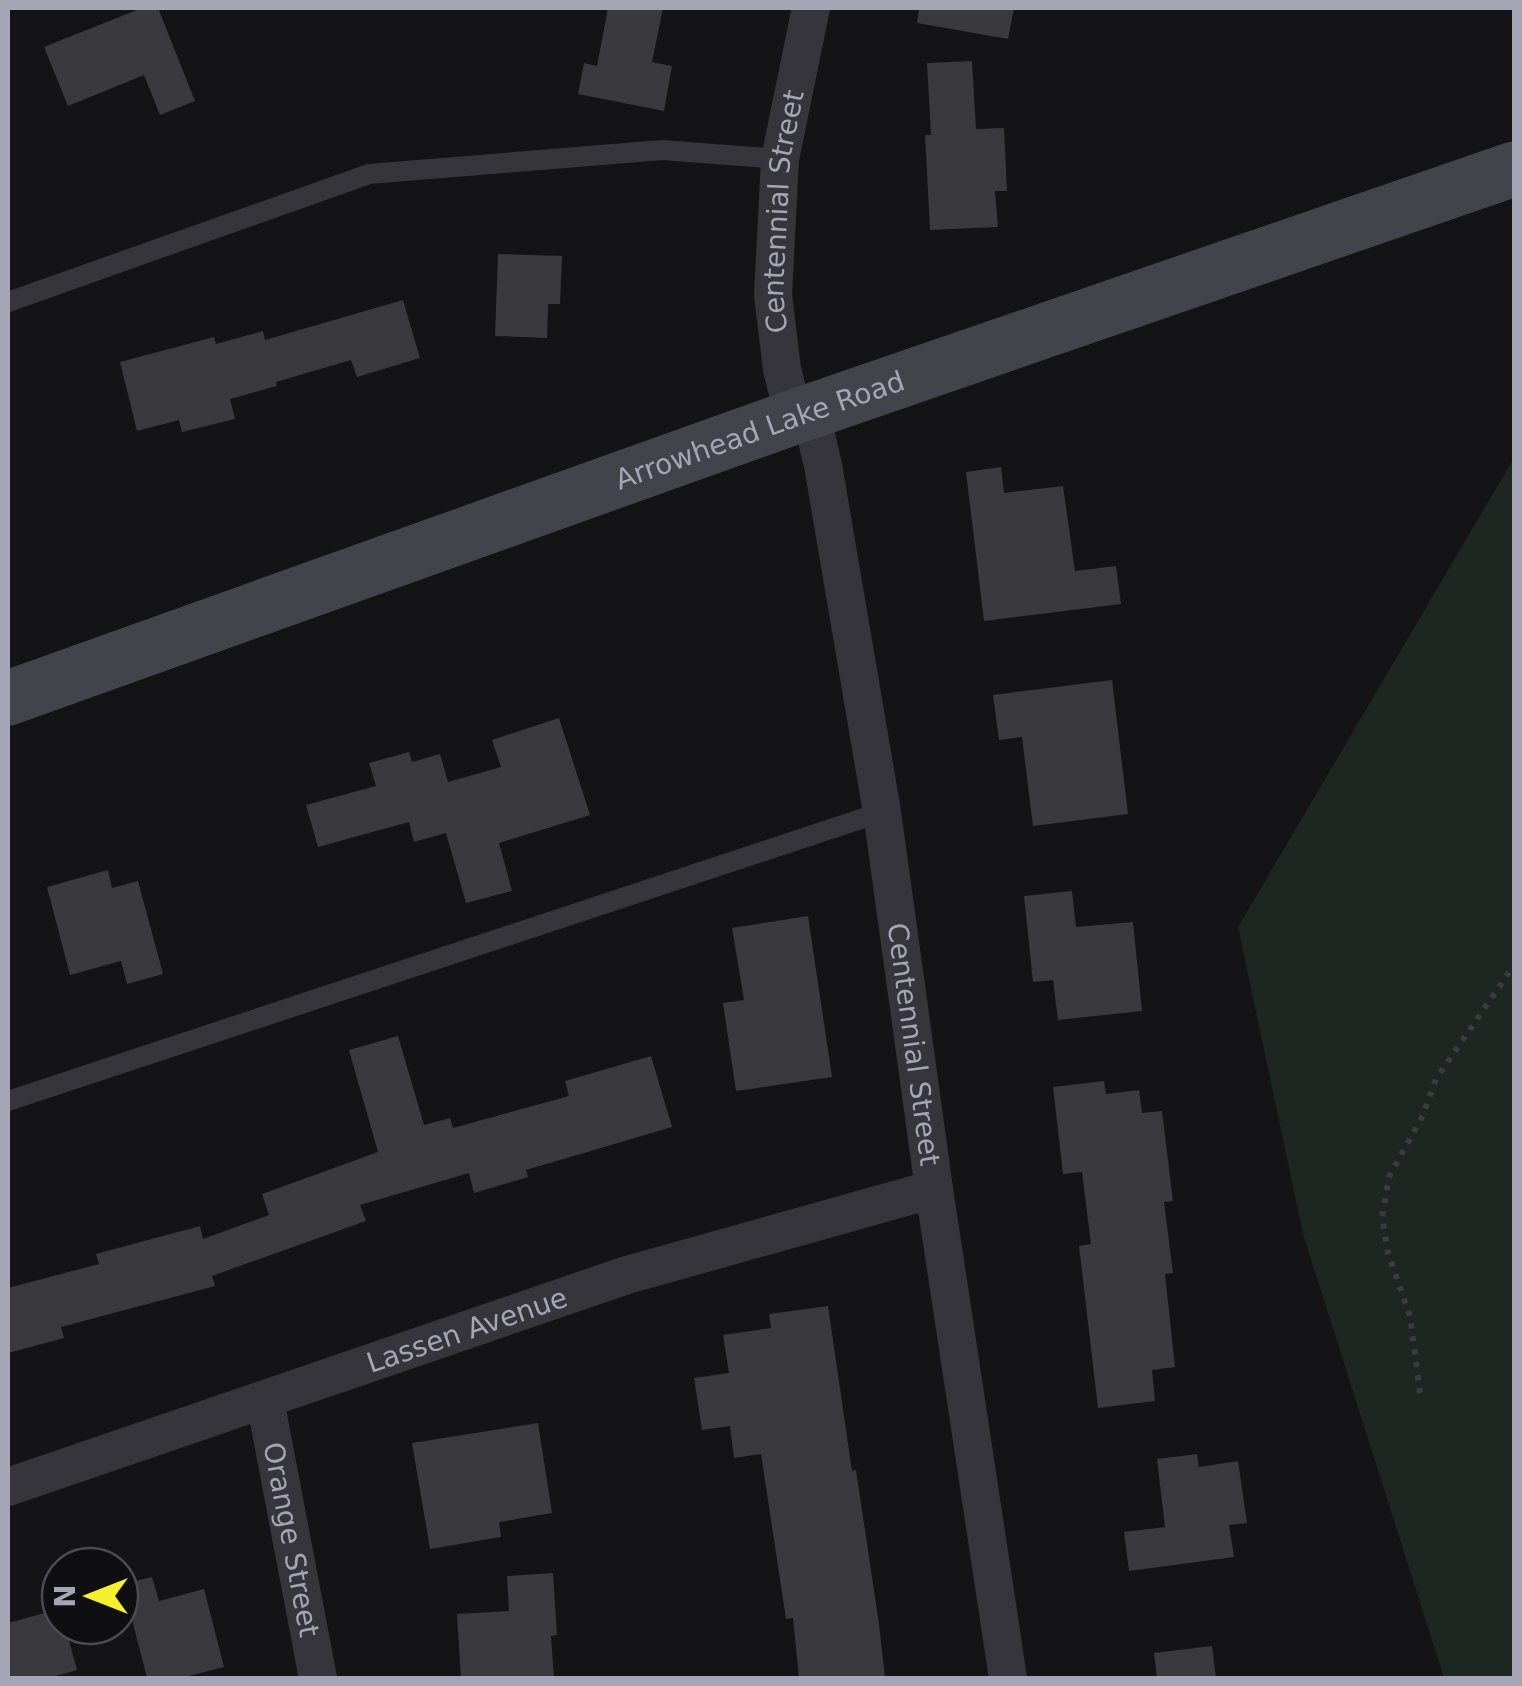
<svg xmlns="http://www.w3.org/2000/svg" width="1522" height="1686" viewBox="0 0 1522 1686" font-family="'DejaVu Sans',sans-serif">
<rect width="100%" height="100%" fill="#141416"/>
<!-- green -->
<path fill="#1e2621" d="M 1514,458 L 1514,1678 L 1444,1678 L 1303,1234 L 1238,927 Z"/>
<!-- building -->
<path fill="#3a393e" d="M 142,8 L 158,8 L 195,101 L 160,115 L 144,75 L 68,106 L 44,47 Z
M 608,8 L 663,8 L 652,62 L 672,66 L 664,111 L 578,94 L 584,63 L 597,66 Z
M 919,8 L 1014,8 L 1008,39 L 917,23 Z
M 972,61 L 976,129 L 1004,128 L 1007,191 L 995,191 L 998,227 L 930,230 L 925,135 L 931,135 L 927,63 Z
M 498,254 L 562,256 L 560,304 L 548,304 L 547,338 L 495,336 Z
M 403,300 L 420,358 L 357,377 L 351,360 L 276,382 L 277,386 L 230,399 L 235,419 L 182,432 L 179,420 L 137,431 L 120,362 L 214,337 L 216,344 L 263,331 L 265,340 Z
M 1001,467 L 1004,493 L 1063,486 L 1075,571 L 1116,566 L 1121,604 L 984,621 L 966,472 Z
M 1112,680 L 1128,814 L 1033,826 L 1022,737 L 999,740 L 993,695 Z
M 559,718 L 590,815 L 499,843 L 512,891 L 466,903 L 446,833 L 414,842 L 409,822 L 318,847 L 306,805 L 376,786 L 369,763 L 409,752 L 412,762 L 440,754 L 448,782 L 501,767 L 492,740 Z
M 108,870 L 112,888 L 138,881 L 163,974 L 127,984 L 121,961 L 70,975 L 47,887 Z
M 1072,891 L 1076,927 L 1133,922 L 1142,1011 L 1058,1020 L 1053,980 L 1033,982 L 1024,896 Z
M 808,916 L 832,1077 L 736,1091 L 723,1003 L 744,1000 L 732,928 Z
M 398,1036 L 424,1125 L 450,1118 L 453,1128 L 569,1096 L 565,1081 L 651,1056 L 672,1127 L 526,1170 L 528,1177 L 474,1193 L 469,1173 L 360,1205 L 366,1221 L 212,1276 L 215,1286 L 61,1327 L 64,1338 L 8,1353 L 8,1288 L 99,1264 L 96,1254 L 200,1226 L 203,1239 L 269,1215 L 262,1194 L 378,1152 L 349,1050 Z
M 1104,1081 L 1106,1094 L 1139,1090 L 1142,1113 L 1162,1111 L 1173,1201 L 1164,1202 L 1173,1273 L 1165,1274 L 1175,1367 L 1152,1370 L 1155,1401 L 1098,1408 L 1079,1246 L 1091,1244 L 1082,1172 L 1063,1174 L 1053,1087 Z
M 828,1306 L 852,1471 L 856,1470 L 879,1624 L 885,1678 L 799,1678 L 793,1618 L 786,1619 L 761,1454 L 734,1458 L 730,1426 L 702,1430 L 694,1378 L 729,1373 L 723,1335 L 771,1328 L 769,1314 Z
M 538,1423 L 552,1513 L 499,1522 L 501,1537 L 430,1549 L 412,1443 Z
M 1197,1454 L 1199,1467 L 1238,1461 L 1247,1523 L 1229,1525 L 1234,1557 L 1129,1571 L 1124,1532 L 1165,1527 L 1157,1459 Z
M 553,1573 L 557,1635 L 551,1636 L 554,1678 L 461,1678 L 457,1614 L 509,1611 L 507,1576 Z
M 152,1577 L 159,1601 L 204,1589 L 224,1667 L 181,1678 L 147,1678 L 123,1584 Z
M 60,1609 L 60,1626 L 65,1626 L 77,1670 L 49,1678 L 8,1678 L 8,1623 Z
M 1212,1646 L 1216,1678 L 1157,1678 L 1154,1653 Z"/>
<g fill="none" stroke-linecap="round" stroke-linejoin="round">
<!-- path -->
<path stroke="#3b3b42" stroke-width="6" stroke-dasharray="5 8" stroke-linecap="butt" d="M 1420,1393 L 1410,1316 L 1388,1253 L 1382,1217 L 1389,1177 L 1423,1115 L 1436,1079 L 1514,965"/>
<!-- service -->
<path stroke="#36353b" stroke-width="20" d="M 8,302 L 369,174 L 662,150 L 780,159
M 8,1101 L 882,812"/>
<!-- minor -->
<g stroke="#36353b" stroke-width="38">
<path id="s1" d="M 810,411 L 823,465 L 882,812 L 934,1189 L 1008,1678"/>
<path id="s2" d="M 794,417 L 782,369 L 773,295 L 780,159 L 811,8"/>
<path id="s3" d="M 265,1400 L 318,1678"/>
<path id="s4" d="M 8,1487 L 627,1275 L 934,1189"/>
</g>
<!-- secondary -->
<path stroke="#43434b" stroke-width="55" id="s5" d="M 8,698 L 794,417 L 1514,169"/>
</g>
<g text-anchor="middle" dominant-baseline="central" stroke-width="8" stroke-linejoin="round" paint-order="stroke">
<!-- street labels -->
<g font-size="28" fill="#a5a5b6" stroke="#0f0f11">
<text stroke="none"><textPath href="#s2" startOffset="208">Centennial Street</textPath></text>
<text stroke="none"><textPath href="#s5" startOffset="798">Arrowhead Lake Road</textPath></text>
<text stroke="none"><textPath href="#s1" startOffset="642">Centennial Street</textPath></text>
<text stroke="none"><textPath href="#s4" startOffset="485">Lassen Avenue</textPath></text>
<text stroke="none"><textPath href="#s3" startOffset="142">Orange Street</textPath></text>
</g>
</g>
<!-- border -->
<rect width="1522" height="1686" fill="none" stroke="#a5a5b6" stroke-width="20"/>
<!-- north arrow -->
<g transform="translate(90 1596) rotate(270)"><circle r="48" fill="#0f0f11" stroke="#4b4b53" stroke-width="2.5"/>
<path d="M0-8L18 38L0 25L-18 38Z" fill="#f6ef2b"/>
<text y="-15" font-size="28" font-weight="bold" text-anchor="middle" fill="#a5a5b6">N</text>
</g>
</svg>
